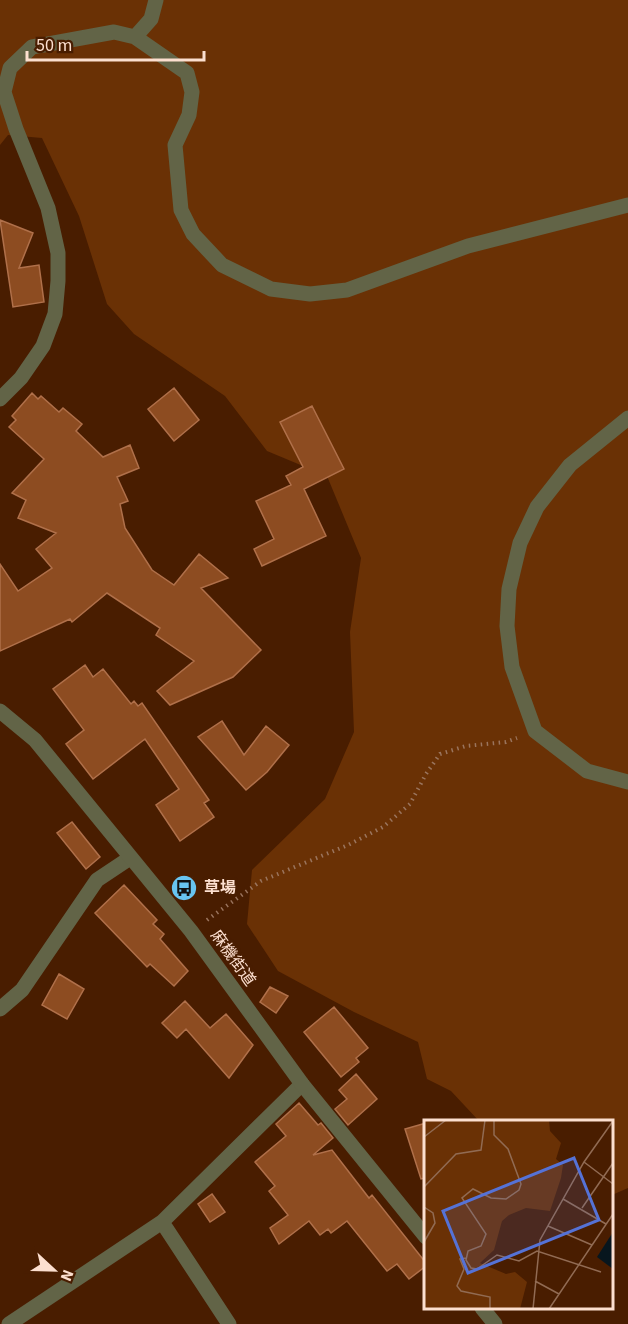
<svg xmlns="http://www.w3.org/2000/svg" width="628" height="1324" viewBox="0 0 628 1324" font-family="'Source Sans 3','Noto Sans JP',sans-serif">
<rect width="100%" height="100%" fill="#491d00"/>
<!-- green -->
<path fill="#6a3105" d="M 0,0 L 628,0 L 628,1188 L 612,1195 L 612,1122 L 479,1121 L 451,1091 L 427,1079 L 418,1042 L 354,1012 L 278,971 L 247,924 L 252,870 L 325,799 L 354,732 L 350,632 L 361,558 L 327,476 L 267,451 L 225,396 L 134,334 L 107,304 L 79,216 L 42,138 L 8,135 L 0,145 Z"/>
<!-- building -->
<path fill="#8d4c21" stroke="#b0704a" stroke-width="1.5" d="M 0,220 L 33,233 L 19,268 L 39,265 L 44,302 L 13,307 Z
M 174,388 L 199,420 L 174,441 L 148,409 Z
M 32,393 L 38,399 L 41,396 L 59,412 L 63,408 L 82,424 L 76,431 L 103,457 L 130,445 L 139,468 L 117,477 L 128,501 L 120,504 L 125,528 L 152,570 L 174,585 L 199,554 L 228,578 L 201,588 L 261,650 L 233,677 L 170,705 L 157,691 L 194,661 L 156,635 L 160,628 L 107,593 L 72,622 L 70,619 L 0,651 L 0,564 L 18,591 L 52,568 L 36,549 L 56,533 L 18,518 L 26,500 L 12,493 L 44,459 L 9,427 L 16,420 L 12,416 Z
M 312,406 L 344,469 L 304,489 L 326,536 L 262,566 L 254,549 L 274,539 L 256,501 L 291,485 L 286,476 L 303,467 L 280,422 Z
M 85,665 L 93,677 L 103,669 L 131,704 L 134,701 L 138,706 L 142,703 L 209,800 L 204,803 L 214,817 L 180,841 L 156,805 L 179,789 L 145,739 L 93,779 L 66,744 L 84,730 L 53,689 Z
M 222,721 L 244,755 L 266,726 L 289,745 L 267,772 L 246,790 L 198,737 Z
M 72,822 L 100,857 L 86,869 L 57,833 Z
M 124,885 L 157,920 L 153,924 L 164,934 L 160,939 L 188,971 L 174,986 L 150,964 L 147,967 L 95,913 Z
M 59,974 L 84,989 L 67,1019 L 42,1005 Z
M 270,987 L 288,996 L 276,1013 L 260,1002 Z
M 185,1001 L 210,1028 L 226,1014 L 253,1045 L 229,1078 L 186,1029 L 177,1038 L 162,1023 Z
M 334,1007 L 368,1048 L 356,1058 L 359,1062 L 341,1077 L 304,1032 Z
M 356,1074 L 377,1099 L 348,1125 L 335,1109 L 347,1099 L 339,1090 Z
M 299,1103 L 318,1125 L 321,1123 L 333,1138 L 313,1155 L 332,1150 L 369,1198 L 372,1195 L 426,1263 L 426,1266 L 409,1279 L 397,1264 L 387,1271 L 347,1221 L 331,1233 L 328,1229 L 320,1235 L 309,1221 L 279,1244 L 270,1228 L 288,1215 L 269,1191 L 275,1186 L 255,1162 L 286,1136 L 276,1124 Z
M 426,1123 L 426,1178 L 421,1179 L 405,1129 Z
M 212,1194 L 225,1212 L 210,1222 L 198,1204 Z"/>
<g fill="none" stroke-linecap="round" stroke-linejoin="round">
<!-- path -->
<path stroke="#9a745d" stroke-width="4" stroke-dasharray="1.5 4.5" stroke-linecap="butt" d="M 207,920 L 261,881 L 348,845 L 383,827 L 410,804 L 426,774 L 440,754 L 466,746 L 506,742 L 517,738"/>
<!-- minor -->
<path stroke="#626447" stroke-width="15" d="M 135,37 L 151,19 L 156,0
M 0,399 L 21,378 L 43,346 L 55,314 L 58,281 L 58,253 L 48,208 L 16,129 L 4,92 L 10,68 L 32,47 L 114,32 L 135,37 L 187,73 L 192,92 L 189,115 L 175,145 L 181,210 L 193,234 L 222,265 L 271,289 L 310,294 L 347,290 L 468,246 L 628,205
M 628,418 L 570,465 L 537,507 L 520,543 L 509,589 L 507,626 L 512,667 L 535,731 L 587,771 L 628,782
M 0,1009 L 22,990 L 97,880 L 130,858
M 162,1222 L 229,1324
M 9,1324 L 162,1222 L 302,1084"/>
<!-- tertiary -->
<path stroke="#626447" stroke-width="15" d="M 0,711 L 35,740 L 191,931 L 302,1084 L 426,1237
M 482,1308 L 495,1324"/>
</g>
<!-- icons -->
<defs>
<g id="bus-disc" transform="scale(1.35)"><circle r="9.5" fill="#68c4f0" stroke="#491d00"/><path d="M-5-6H5V4H4V6H2V4H-2V6H-4V4H-5ZM-3.5-4V0h7V-4ZM-3.5 1.2v1.5H-2V1.2ZM2 1.2v1.5H3.5V1.2Z" fill="#111"/></g>
</defs>
<g fill-rule="evenodd">
<use href="#bus-disc" x="184" y="888"/>
</g>
<g text-anchor="middle" dominant-baseline="central" stroke-width="6" stroke-linejoin="round" paint-order="stroke">
<!-- poi labels -->
<g font-size="16" font-weight="bold" fill="#fcdfcf" stroke="#491d00" text-anchor="start">
<text x="204" y="888">草場</text>
</g>
<!-- street labels -->
<g font-size="16" fill="#fcdfcf" stroke="#491d00">
<text transform="translate(233 958) rotate(54)">麻機街道</text>
</g>
</g>
<!-- overview -->
<g transform="translate(424 1120)">
<rect width="189" height="189" fill="#491d00"/>
<path d="M 0,0 L 125,0 L 126,11 L 137,23 L 132,39 L 139,45 L 137,58 L 126,91 L 102,88 L 85,95 L 78,101 L 70,130 L 56,143 L 82,154 L 91,152 L 103,162 L 96,189 L 0,189 Z" fill="#6a3105"/>
<path d="M 189,112 L 189,149 L 173,137 Z" fill="#07161e"/>
<path fill="none" stroke="#916b53" stroke-width="1.5" d="M 70,0 L 70,15 L 84,29 L 97,64 L 95,70 L 82,79 L 67,78 L 49,69 L 38,78 L 62,114 L 57,126 L 44,131 L 42,140 L 47,148 L 53,149 L 73,135 L 95,141 L 113,131 L 177,152M 0,17 L 22,0M 160,42 L 189,64M 0,67 L 32,34 L 57,30 L 61,0M 139,79 L 182,104M 0,87 L 9,93 L 11,103 L 0,122M 158,88 L 189,43M 124,106 L 168,125M 42,138 L 36,139 L 40,149 L 33,166 L 37,171 L 66,177 L 66,189M 111,161 L 135,174M 109,189 L 116,120 L 160,42 L 189,1M 125,189 L 189,94"/>
<path fill="#5572d6" fill-opacity="0.15" stroke="#5572d6" stroke-width="3" d="M 150,38 L 175,100 L 44,153 L 19,91 Z"/>
<rect width="189" height="189" fill="none" stroke="#fcdfcf" stroke-width="3"/>
</g>
<!-- north arrow -->
<g transform="translate(54 1270) rotate(112)" stroke="#491d00" stroke-width="4.5" paint-order="stroke">
<path d="M0-4.5L10 22L0 15L-10 22Z" fill="#fcdfcf"/>
<text y="-9" font-size="16" font-weight="bold" text-anchor="middle" fill="#fcdfcf">N</text>
</g>
<!-- scale -->
<path d="M27 51v9h177v-9" fill="none" stroke="#fcdfcf" stroke-width="3"/>
<text x="36" y="51" font-size="18" fill="#fcdfcf" stroke="#491d00" stroke-width="4.5" paint-order="stroke">50 m</text>
</svg>
